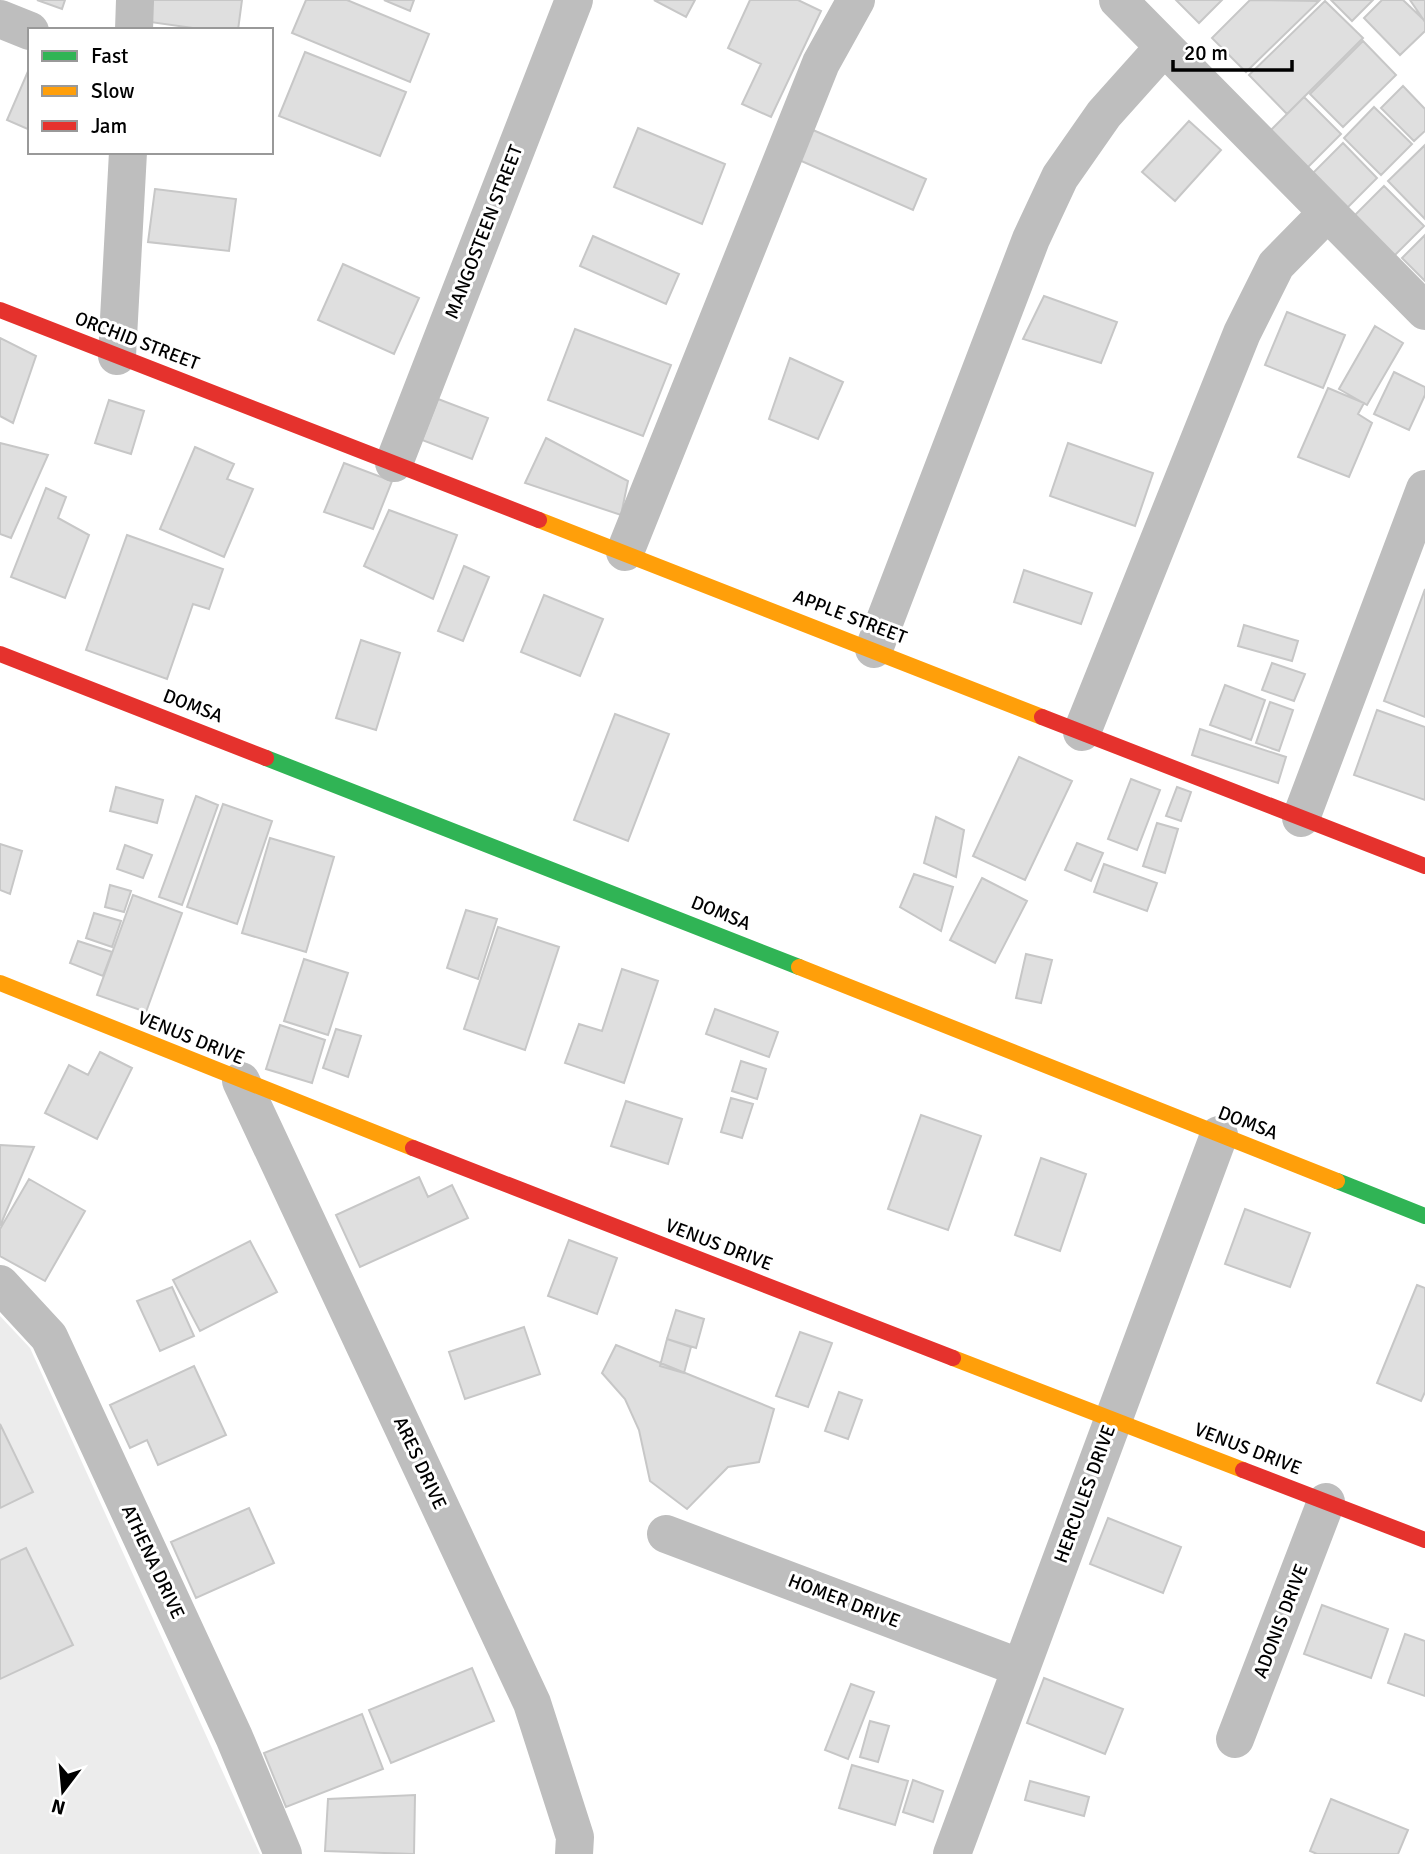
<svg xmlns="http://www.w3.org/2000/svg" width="1425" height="1854" viewBox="0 0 1425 1854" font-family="Signika,sans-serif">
<rect width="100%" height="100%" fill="#fff"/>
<!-- green -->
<path fill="#ececec" d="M 0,1316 L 30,1348 L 260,1854 L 0,1854 Z"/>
<!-- building -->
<path fill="#dfdfdf" stroke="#c7c7c7" stroke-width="2" d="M 37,0 L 65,0 L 62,9 Z
M 153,0 L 242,0 L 238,30 L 207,30 L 150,22 Z
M 306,0 L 347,0 L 429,34 L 410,82 L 292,33 Z
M 384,0 L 414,0 L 410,11 Z
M 654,0 L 695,0 L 686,17 Z
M 750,0 L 798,0 L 821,11 L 771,117 L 742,104 L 761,64 L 728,48 Z
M 1176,0 L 1222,0 L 1199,23 Z
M 1250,0 L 1319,1 L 1246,72 L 1212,38 Z
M 1331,0 L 1373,0 L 1352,21 Z
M 1382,0 L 1403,0 L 1425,21 L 1425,31 L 1400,55 L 1364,18 Z
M 1410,0 L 1425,0 L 1425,22 Z
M 1325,1 L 1363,38 L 1287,114 L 1249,75 Z
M 1363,41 L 1396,75 L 1343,127 L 1310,94 Z
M 305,52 L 406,92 L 380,156 L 279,116 Z
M 29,69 L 30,69 L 30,130 L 7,120 Z
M 1403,86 L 1425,109 L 1425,131 L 1414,141 L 1381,108 Z
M 1304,97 L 1341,134 L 1307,168 L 1270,131 Z
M 1374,107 L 1412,144 L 1381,175 L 1344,138 Z
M 1189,121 L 1221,150 L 1175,201 L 1142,172 Z
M 638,128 L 725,164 L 702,224 L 614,187 Z
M 813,130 L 926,179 L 913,210 L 799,160 Z
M 1343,143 L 1377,178 L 1346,209 L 1311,175 Z
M 1425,145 L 1425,219 L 1388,181 Z
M 1384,186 L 1424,226 L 1393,257 L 1353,217 Z
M 155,189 L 236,199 L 229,251 L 148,242 Z
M 1425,235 L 1425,281 L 1402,258 Z
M 593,236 L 679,274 L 666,304 L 580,266 Z
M 343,264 L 419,298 L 394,354 L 318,320 Z
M 1044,296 L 1117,322 L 1101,363 L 1023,339 Z
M 1287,312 L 1345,335 L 1323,388 L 1265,365 Z
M 1375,326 L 1403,343 L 1367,405 L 1339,389 Z
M 575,329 L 671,365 L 643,436 L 548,400 Z
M 0,338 L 36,356 L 13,423 L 0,416 Z
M 790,358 L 843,382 L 818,439 L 769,419 Z
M 1394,372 L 1425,387 L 1425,395 L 1409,430 L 1374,414 Z
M 1328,388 L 1364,403 L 1358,414 L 1372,423 L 1349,477 L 1298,457 Z
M 438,399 L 488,418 L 472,459 L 422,440 Z
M 109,400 L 144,411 L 131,454 L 95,443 Z
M 546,438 L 628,481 L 621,515 L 525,483 Z
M 0,443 L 48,455 L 11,538 L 0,534 Z
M 1068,443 L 1153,473 L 1135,526 L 1050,496 Z
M 195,447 L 234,464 L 227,479 L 253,489 L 224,557 L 160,529 Z
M 344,463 L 392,481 L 373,529 L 324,512 Z
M 46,488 L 66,497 L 58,518 L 89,535 L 65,598 L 11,577 Z
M 389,510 L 457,535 L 433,599 L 364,566 Z
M 127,535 L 223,569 L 209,609 L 193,604 L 167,679 L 86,650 Z
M 464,566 L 489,577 L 463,641 L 438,631 Z
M 1024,570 L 1092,593 L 1081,624 L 1014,602 Z
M 1425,589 L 1425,717 L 1384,701 Z
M 544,595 L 603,619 L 580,676 L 521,652 Z
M 1244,625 L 1298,641 L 1292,661 L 1238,646 Z
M 361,640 L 400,653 L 376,730 L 336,718 Z
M 1272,663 L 1305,674 L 1294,701 L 1262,690 Z
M 1225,685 L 1265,700 L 1251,740 L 1210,725 Z
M 1270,702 L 1293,710 L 1279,751 L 1256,743 Z
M 1377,710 L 1425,727 L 1425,800 L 1354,775 Z
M 615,714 L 669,734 L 628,841 L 574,820 Z
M 1200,729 L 1286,757 L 1278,783 L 1192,755 Z
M 1019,757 L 1072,781 L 1025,880 L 973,856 Z
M 1131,779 L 1160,790 L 1137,850 L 1108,839 Z
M 116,787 L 163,800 L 157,823 L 110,811 Z
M 1177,787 L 1191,792 L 1181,821 L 1166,816 Z
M 196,796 L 218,805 L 182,905 L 159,897 Z
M 223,804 L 272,821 L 237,924 L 187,907 Z
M 936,817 L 964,830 L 956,877 L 924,863 Z
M 1157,823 L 1178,829 L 1165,873 L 1143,866 Z
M 270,838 L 334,857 L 306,952 L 242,933 Z
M 1077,843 L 1103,853 L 1091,881 L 1065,870 Z
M 0,844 L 22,851 L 10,894 L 0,890 Z
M 125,845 L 152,855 L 143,878 L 117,869 Z
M 1104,864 L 1157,883 L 1147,911 L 1094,892 Z
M 914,874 L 953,887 L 941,931 L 900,907 Z
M 982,878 L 1027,901 L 995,963 L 950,940 Z
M 110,885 L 131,891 L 124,912 L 105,907 Z
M 133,895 L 182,913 L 146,1012 L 97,995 Z
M 466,910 L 497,919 L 478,979 L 447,968 Z
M 94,913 L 121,921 L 112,947 L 86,938 Z
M 498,927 L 559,947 L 525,1050 L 464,1029 Z
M 78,941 L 112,952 L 103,976 L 70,963 Z
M 1026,954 L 1052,960 L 1041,1003 L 1016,998 Z
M 304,959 L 348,973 L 328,1035 L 284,1021 Z
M 622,969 L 658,981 L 624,1083 L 565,1063 L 579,1024 L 602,1031 Z
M 715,1009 L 778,1032 L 769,1057 L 706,1034 Z
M 280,1025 L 325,1040 L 312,1083 L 266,1069 Z
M 336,1029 L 361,1036 L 348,1077 L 323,1068 Z
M 100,1052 L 132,1068 L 97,1139 L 45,1113 L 69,1065 L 88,1075 Z
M 741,1061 L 766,1069 L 757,1099 L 732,1091 Z
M 731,1098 L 753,1104 L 742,1138 L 721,1132 Z
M 626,1101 L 682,1119 L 668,1164 L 611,1146 Z
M 921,1115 L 981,1136 L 948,1230 L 888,1209 Z
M 0,1145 L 34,1147 L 0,1226 Z
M 1041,1158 L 1086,1174 L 1060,1251 L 1015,1235 Z
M 419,1177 L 428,1197 L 452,1185 L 468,1218 L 360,1267 L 336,1215 Z
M 29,1179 L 85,1211 L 45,1281 L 0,1256 L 0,1229 Z
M 1245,1209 L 1310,1233 L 1290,1287 L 1225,1264 Z
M 569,1240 L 617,1258 L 597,1314 L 548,1296 Z
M 250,1241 L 277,1292 L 200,1331 L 173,1280 Z
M 1417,1285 L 1425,1288 L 1425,1392 L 1421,1401 L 1377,1383 Z
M 172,1287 L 194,1336 L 160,1351 L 137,1301 Z
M 676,1310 L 704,1319 L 696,1348 L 667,1339 Z
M 524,1327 L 540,1374 L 465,1399 L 449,1352 Z
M 800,1332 L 832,1343 L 808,1407 L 776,1396 Z
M 667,1339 L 691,1347 L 684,1373 L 660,1366 Z
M 616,1345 L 774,1409 L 759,1462 L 728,1467 L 687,1509 L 650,1481 L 639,1430 L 625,1399 L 602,1373 Z
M 194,1366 L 226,1435 L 158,1465 L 147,1440 L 130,1448 L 110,1405 Z
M 839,1392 L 862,1400 L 848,1439 L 825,1431 Z
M 0,1424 L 33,1492 L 0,1508 Z
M 249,1508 L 274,1563 L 196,1598 L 171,1542 Z
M 1108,1518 L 1181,1547 L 1163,1593 L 1090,1564 Z
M 26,1548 L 73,1645 L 0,1679 L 0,1560 Z
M 1322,1605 L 1388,1629 L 1371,1678 L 1304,1654 Z
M 1405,1634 L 1425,1641 L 1425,1696 L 1388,1683 Z
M 472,1668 L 494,1721 L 391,1763 L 369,1710 Z
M 1044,1678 L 1123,1709 L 1105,1754 L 1027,1723 Z
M 851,1684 L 874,1692 L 848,1759 L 825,1750 Z
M 362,1714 L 383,1769 L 286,1807 L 264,1753 Z
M 870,1721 L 889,1726 L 878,1762 L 860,1757 Z
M 852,1765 L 908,1781 L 895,1825 L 839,1808 Z
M 913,1780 L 943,1791 L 933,1822 L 903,1812 Z
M 1030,1781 L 1089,1797 L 1084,1816 L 1025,1800 Z
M 415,1795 L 414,1854 L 325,1851 L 328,1799 Z
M 1331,1799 L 1408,1830 L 1398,1854 L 1317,1854 L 1310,1851 Z"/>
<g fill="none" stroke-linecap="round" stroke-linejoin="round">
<!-- street -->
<path stroke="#bebebe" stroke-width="38" d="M 1118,0 L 1425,311
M 0,19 L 30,31
M 134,30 L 135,0
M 117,356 L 128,152
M 394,463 L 574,0
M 625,552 L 821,63 L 856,0
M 874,649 L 1031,239 L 1060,177 L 1104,114 L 1164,47
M 1082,732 L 1242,333 L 1276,265 L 1327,213
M 1301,818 L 1425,489
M 241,1081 L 532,1703 L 575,1837 L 574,1854
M 0,1284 L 49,1337 L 234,1737 L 283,1854
M 666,1534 L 1021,1668
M 1235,1739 L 1326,1502
M 952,1854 L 1219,1135"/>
<!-- fast -->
<path stroke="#30b455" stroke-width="16" d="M 266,758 L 799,967
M 1337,1181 L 1425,1216"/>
<!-- slow -->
<path stroke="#ff9f0a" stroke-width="16" d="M 539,520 L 1042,717
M 799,967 L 1337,1181
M 0,983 L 413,1148
M 953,1358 L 1243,1470"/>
<!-- jam -->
<path stroke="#e5322d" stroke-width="16" d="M 0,310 L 539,520
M 0,654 L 266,758
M 1042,717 L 1425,866
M 413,1148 L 953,1358
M 1243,1470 L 1425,1540"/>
</g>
<g text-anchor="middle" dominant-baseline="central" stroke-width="6" stroke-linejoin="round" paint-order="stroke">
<!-- street labels -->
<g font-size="19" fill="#000" stroke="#fff">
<text transform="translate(484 232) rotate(-69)">MANGOSTEEN STREET</text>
<text transform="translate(137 341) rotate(21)">ORCHID STREET</text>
<text transform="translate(850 617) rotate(21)">APPLE STREET</text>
<text transform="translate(193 706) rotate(21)">DOMSA</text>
<text transform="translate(721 913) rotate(22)">DOMSA</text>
<text transform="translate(191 1038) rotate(22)">VENUS DRIVE</text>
<text transform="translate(1248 1123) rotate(21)">DOMSA</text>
<text transform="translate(719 1245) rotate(21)">VENUS DRIVE</text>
<text transform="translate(1248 1449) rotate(21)">VENUS DRIVE</text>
<text transform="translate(420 1463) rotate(65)">ARES DRIVE</text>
<text transform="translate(1085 1494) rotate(-70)">HERCULES DRIVE</text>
<text transform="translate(153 1562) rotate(65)">ATHENA DRIVE</text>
<text transform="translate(844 1601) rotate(21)">HOMER DRIVE</text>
<text transform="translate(1281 1621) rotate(-69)">ADONIS DRIVE</text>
</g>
</g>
<!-- legend -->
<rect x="28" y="28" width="245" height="126" fill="#ffffff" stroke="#999999" stroke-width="2"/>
<rect x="42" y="51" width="35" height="10" fill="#30b455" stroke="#999999" stroke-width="2"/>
<text x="91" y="63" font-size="21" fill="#000000">Fast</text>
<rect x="42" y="86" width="35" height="10" fill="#ff9f0a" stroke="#999999" stroke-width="2"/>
<text x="91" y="98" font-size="21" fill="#000000">Slow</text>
<rect x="42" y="121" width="35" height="10" fill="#e5322d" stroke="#999999" stroke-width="2"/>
<text x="91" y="133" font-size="21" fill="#000000">Jam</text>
<!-- north arrow -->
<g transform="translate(63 1791) rotate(196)" stroke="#ffffff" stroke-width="5" paint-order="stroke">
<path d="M0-5L12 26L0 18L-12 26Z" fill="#000000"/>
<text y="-10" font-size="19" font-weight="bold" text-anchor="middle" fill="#000000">N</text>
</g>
<!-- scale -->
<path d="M1173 60v10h119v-10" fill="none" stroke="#000000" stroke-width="3.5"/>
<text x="1184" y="60" font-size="21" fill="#000000" stroke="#ffffff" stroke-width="5" paint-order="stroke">20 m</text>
</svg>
